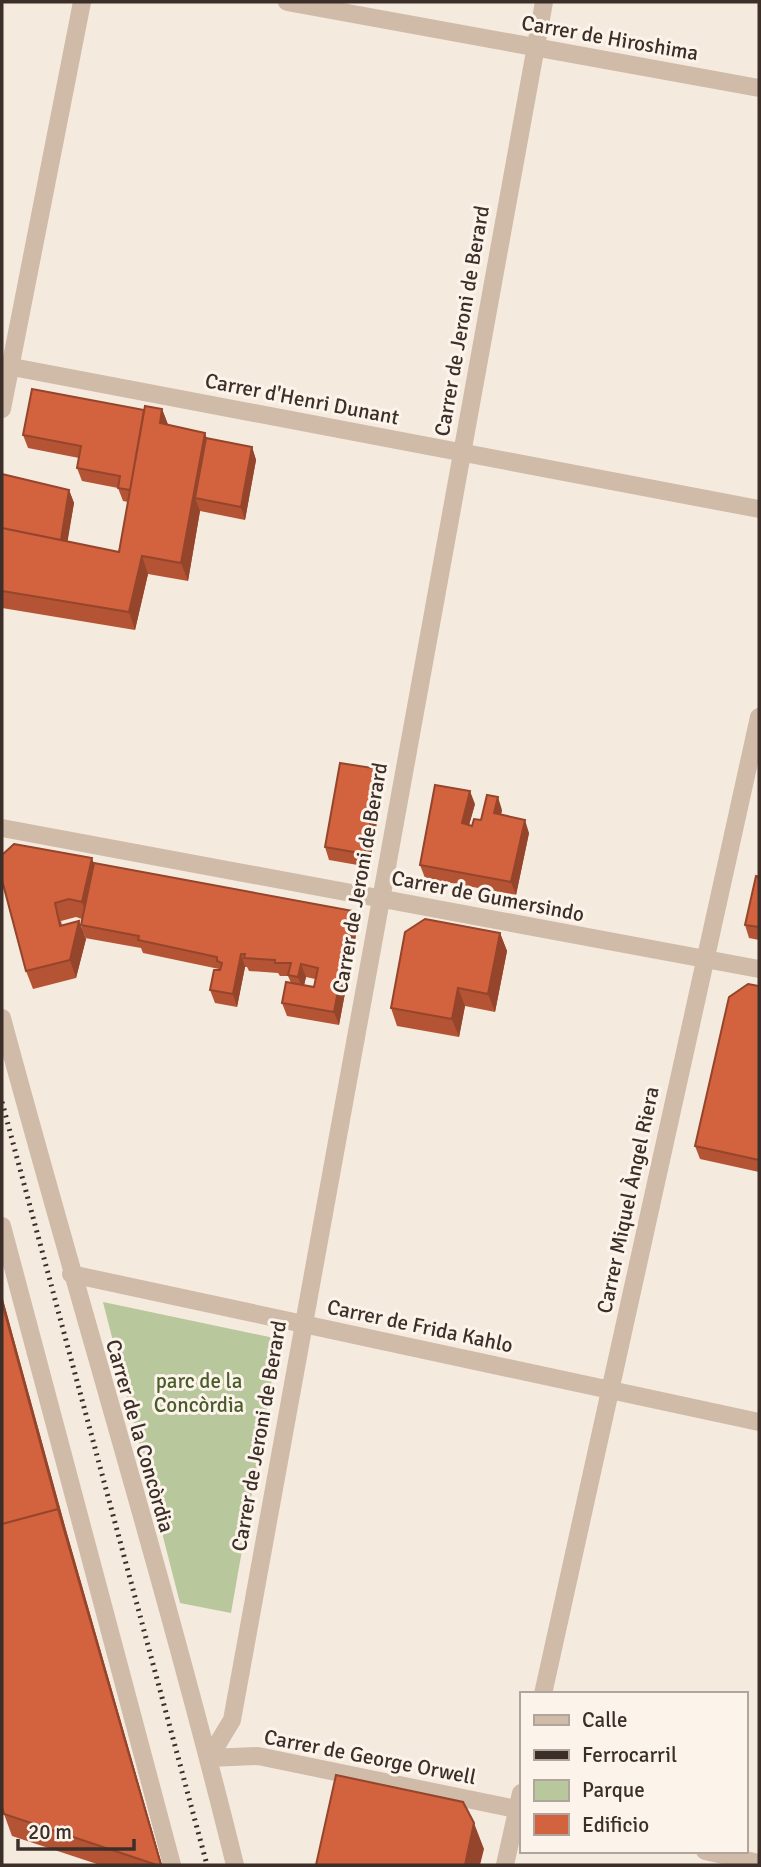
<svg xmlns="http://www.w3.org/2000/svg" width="761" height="1867" viewBox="0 0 761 1867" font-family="Signika,sans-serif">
<rect width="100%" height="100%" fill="#f5eade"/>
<!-- green -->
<path fill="#b8c79c" d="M 103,1302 L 279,1339 L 231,1613 L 180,1603 Z"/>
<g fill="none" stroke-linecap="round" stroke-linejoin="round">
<!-- minor -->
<path stroke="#d0baa8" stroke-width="18" d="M 287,2 L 759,88
M 2,365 L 759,509
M 2,409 L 82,2
M 2,828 L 759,969
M 2,1018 C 78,1301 165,1581 235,1865
M 2,1226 L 172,1865
M 71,1274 L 759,1422
M 543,1694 L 759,717
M 209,1758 L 232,1720 L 544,2
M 209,1758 L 258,1756 L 521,1810
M 705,1851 L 759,1863
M 505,1865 L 521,1793"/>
<!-- rail -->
<path stroke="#3c2f29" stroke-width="5" stroke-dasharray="2 5" stroke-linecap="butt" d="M 2,1102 L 207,1865"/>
</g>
<!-- wall -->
<path fill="#b55435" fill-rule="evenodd" d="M 162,409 L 168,425 L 206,438 L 252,447 L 256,460 L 245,520 L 200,511 L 188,581 L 148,574 L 135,630 L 2,608 L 2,474 L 69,490 L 74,503 L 67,541 L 119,552 L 128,502 L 123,501 L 118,488 L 82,481 L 77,468 L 79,458 L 28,448 L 23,435 L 144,410 Z
M 379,769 L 384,782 L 369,867 L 329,860 L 325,847 Z
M 475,804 L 469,825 L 472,826 L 481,820 L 502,810 L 501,815 L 529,833 L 516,895 L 425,878 L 420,865 Z
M 94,863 L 353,911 L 358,924 L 339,1025 L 287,1016 L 282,1003 L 291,983 L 288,976 L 280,976 L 278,973 L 249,971 L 247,967 L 245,967 L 237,1007 L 215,1003 L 210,990 L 219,969 L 143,953 L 141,948 L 85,938 L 81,925 L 82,919 L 76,917 L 61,921 L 62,925 L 79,921 L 86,939 L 76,978 L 33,989 L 26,971 L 2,880 ZM 306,977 L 315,979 L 314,987 L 304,985 Z
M 759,877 L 759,940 L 749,938 L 745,925 Z
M 500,933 L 507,951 L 495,1012 L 465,1006 L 459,1037 L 397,1026 L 391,1008 Z
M 759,986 L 759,1172 L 700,1159 L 695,1146 Z
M 2,1296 L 66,1530 L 162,1865 L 100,1865 L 12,1836 L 4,1814 L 2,1807 Z"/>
<!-- shaded-wall -->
<path fill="#94452b" d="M 162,409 L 169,427 L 160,423 Z
M 205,433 L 211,451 L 195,498 L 200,511 L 188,581 L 181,563 Z
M 252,447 L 256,460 L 245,520 L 241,507 Z
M 69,490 L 74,503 L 65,557 L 60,544 Z
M 142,556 L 148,574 L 135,630 L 129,612 Z
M 379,769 L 384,782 L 369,867 L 365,854 Z
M 470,791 L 475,804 L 466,836 L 462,823 Z
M 498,797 L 502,810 L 498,826 L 494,813 Z
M 525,820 L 529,833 L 516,895 L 511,882 Z
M 92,858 L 98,876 L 89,920 L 82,902 Z
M 353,911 L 358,924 L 339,1025 L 334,1012 Z
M 79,921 L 86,939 L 76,978 L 70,960 Z
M 500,933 L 507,951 L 495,1012 L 488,994 Z
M 241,954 L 245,967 L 237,1007 L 233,994 Z
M 301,964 L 306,977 L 303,990 L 298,977 Z
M 458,988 L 465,1006 L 459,1037 L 452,1019 Z
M 2,1296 L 66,1530 L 162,1865 L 161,1865 L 58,1509 L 2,1302 Z
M 474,1823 L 484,1849 L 480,1865 L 465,1865 Z"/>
<!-- building -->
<path fill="#d3623e" stroke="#94452b" stroke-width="2" d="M 32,389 L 144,410 L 130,490 L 118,488 L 120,476 L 77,468 L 81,446 L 23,435 Z
M 145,406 L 162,409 L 160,423 L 205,433 L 181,563 L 142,556 L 129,612 L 2,591 L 2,528 L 119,552 Z
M 206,438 L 252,447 L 241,507 L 195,498 Z
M 2,474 L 69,490 L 61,540 L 2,528 Z
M 340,763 L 379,769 L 365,854 L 325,847 Z
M 435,785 L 470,791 L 462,823 L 472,826 L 474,819 L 481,820 L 487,795 L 498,797 L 494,813 L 525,820 L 511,882 L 420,865 Z
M 14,844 L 92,858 L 82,902 L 69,899 L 55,903 L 60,926 L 79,921 L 70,960 L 26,971 L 2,880 L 2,855 Z
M 94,863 L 353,911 L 334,1012 L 282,1003 L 286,982 L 314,987 L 318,968 L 301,964 L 298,977 L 288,975 L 291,963 L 275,963 L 275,960 L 244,958 L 245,954 L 241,954 L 233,994 L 210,990 L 214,970 L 220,970 L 222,963 L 217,961 L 217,957 L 138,940 L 139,936 L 81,925 Z
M 756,876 L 759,877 L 759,927 L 745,925 Z
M 425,919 L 500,933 L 488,994 L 458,988 L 452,1019 L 391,1008 L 405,932 Z
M 748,984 L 759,986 L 759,1160 L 695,1146 L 729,997 Z
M 2,1302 L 59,1512 L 58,1509 L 2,1524 Z
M 58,1509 L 161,1865 L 157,1865 L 4,1814 L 2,1807 L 2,1524 Z
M 336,1775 L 463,1802 L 474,1823 L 465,1865 L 316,1865 Z"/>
<g text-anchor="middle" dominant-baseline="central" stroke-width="6" stroke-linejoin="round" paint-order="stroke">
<!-- street labels -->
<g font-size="21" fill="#3c2f29" stroke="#fcf4eb">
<text transform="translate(610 38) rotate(10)">Carrer de Hiroshima</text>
<text transform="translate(462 321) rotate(-80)">Carrer de Jeroni de Berard</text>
<text transform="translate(302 399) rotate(11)">Carrer d'Henri Dunant</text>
<text transform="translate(360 878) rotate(-80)">Carrer de Jeroni de Berard</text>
<text transform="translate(488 896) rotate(11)">Carrer de Gumersindo</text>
<text transform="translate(628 1200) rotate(-78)">Carrer Miquel Àngel Riera</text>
<text transform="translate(420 1326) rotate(12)">Carrer de Frida Kahlo</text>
<text transform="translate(140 1436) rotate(74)">Carrer de la Concòrdia</text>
<text transform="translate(259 1436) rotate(-80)">Carrer de Jeroni de Berard</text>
<text transform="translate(370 1757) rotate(11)">Carrer de George Orwell</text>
</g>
<!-- park labels -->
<g font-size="21" fill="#4a5d29" stroke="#fcf4eb">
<text x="199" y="1381">parc de la<tspan x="199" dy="24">Concòrdia</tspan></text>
</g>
</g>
<!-- border -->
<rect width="761" height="1867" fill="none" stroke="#3c2f29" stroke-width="7"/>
<!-- legend -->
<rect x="520" y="1692" width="228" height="161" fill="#fcf4eb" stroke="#afa59d" stroke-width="2"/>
<rect x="534" y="1715" width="35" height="10" fill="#d0baa8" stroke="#afa59d" stroke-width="2"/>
<text x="582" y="1727" font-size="21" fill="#3c2f29">Calle</text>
<rect x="534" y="1750" width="35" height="10" fill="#3c2f29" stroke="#afa59d" stroke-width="2"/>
<text x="582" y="1762" font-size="21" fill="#3c2f29">Ferrocarril</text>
<rect x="534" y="1780" width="35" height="21" fill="#b8c79c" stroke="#afa59d" stroke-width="2"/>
<text x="582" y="1797" font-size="21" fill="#3c2f29">Parque</text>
<rect x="534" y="1814" width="35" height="21" fill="#d3623e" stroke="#afa59d" stroke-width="2"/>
<text x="582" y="1832" font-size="21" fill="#3c2f29">Edificio</text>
<!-- scale -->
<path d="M18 1839v10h116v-10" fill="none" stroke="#3c2f29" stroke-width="3.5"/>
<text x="28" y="1839" font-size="21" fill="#3c2f29" stroke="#fcf4eb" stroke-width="5" paint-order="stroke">20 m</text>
</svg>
